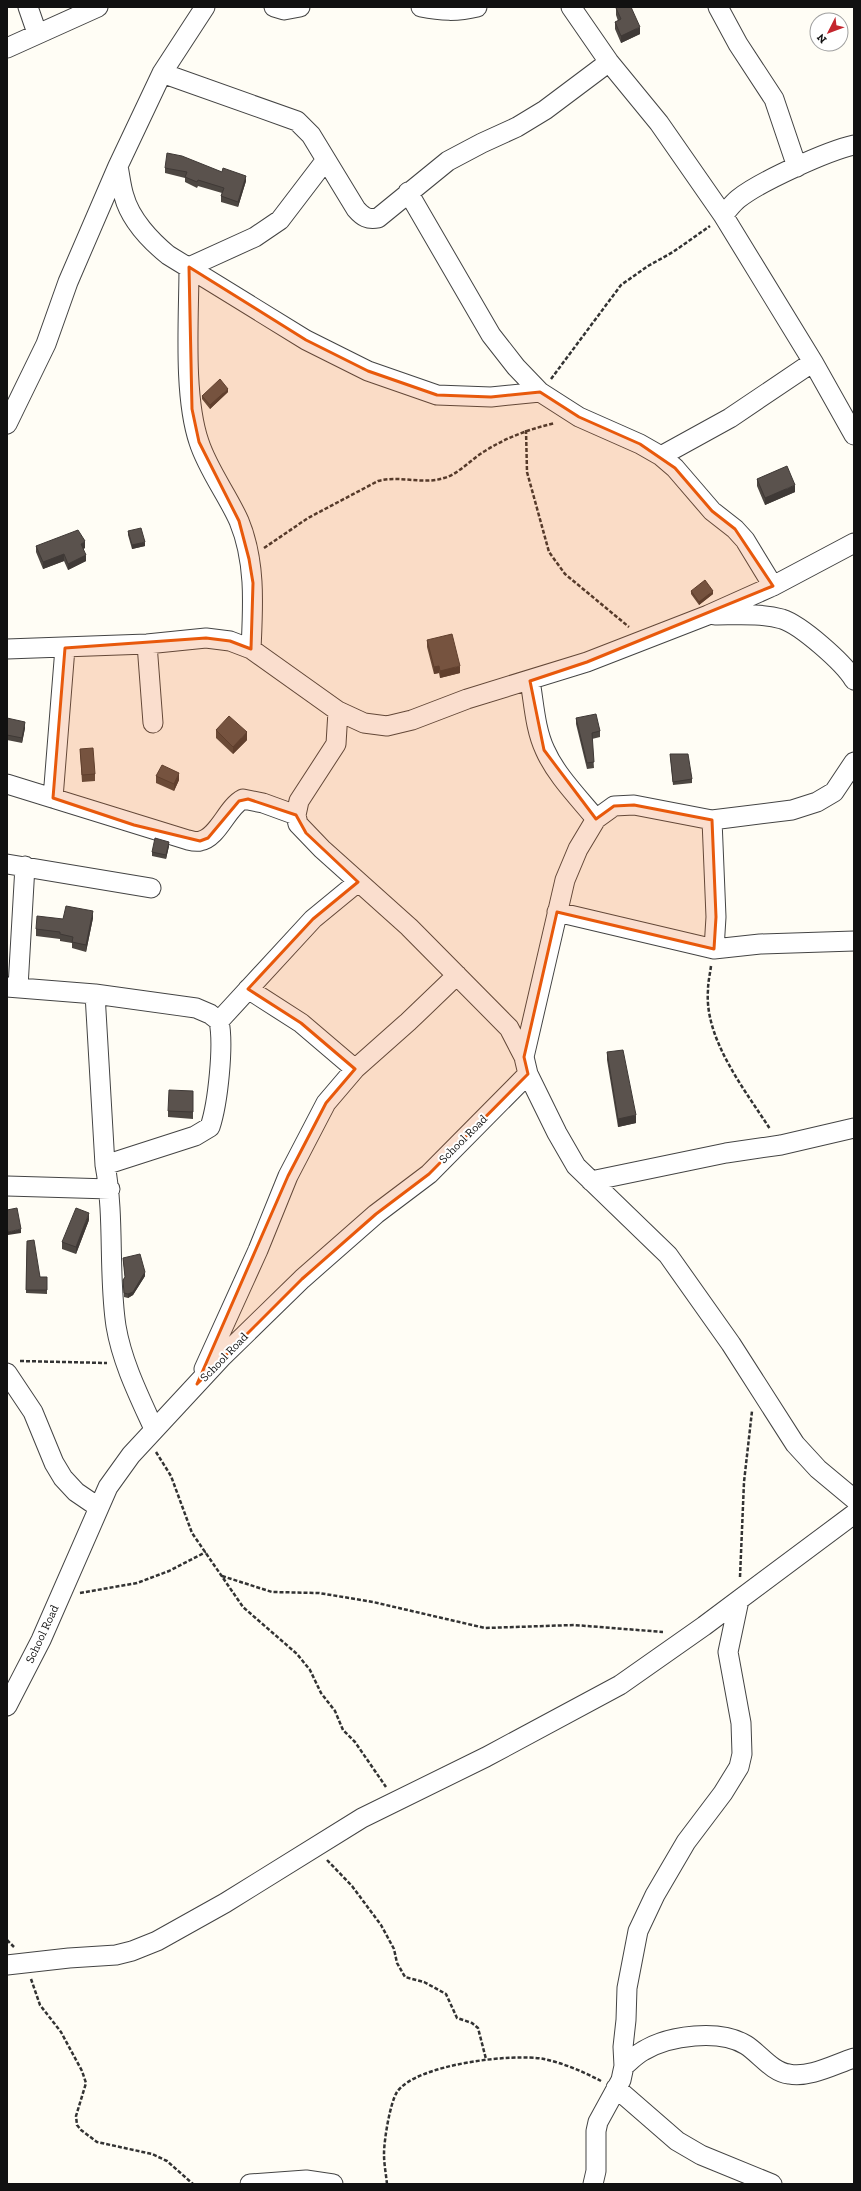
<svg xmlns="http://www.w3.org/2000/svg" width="861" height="2191" viewBox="0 0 861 2191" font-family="'Zilla Slab',serif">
<rect width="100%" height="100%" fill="#fffdf5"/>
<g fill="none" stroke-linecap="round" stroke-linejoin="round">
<!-- street casing -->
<g stroke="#444" stroke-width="21">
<path id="street" d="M 28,7 L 37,33
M 274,7 L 284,10 L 300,7
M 421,7 C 441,11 457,12 477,7
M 571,7 L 609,62 L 659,123 L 723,215 L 813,362 L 854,435
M 718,7 L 738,44 L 774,99 L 797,167
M 7,48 L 98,7
M 162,73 L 297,121 L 311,135 L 356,209 C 363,217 368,220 378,218 L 448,161 L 482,143 L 517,127 L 545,110 L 609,62
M 118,166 C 120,176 121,187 124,196 C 130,219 151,241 168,255 L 306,340 L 368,371 L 437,395 L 491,397 L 540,392
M 408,192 L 491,335 L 516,367 L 540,392 L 579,417 L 640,444 L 661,456 L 675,468 L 712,511 L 735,529 L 745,540 L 773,586
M 723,215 C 728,210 732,204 738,199 C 759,182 827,151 854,145
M 7,424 L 46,344 L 68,282 L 118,166 L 162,73 L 205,7
M 661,456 L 730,418 L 813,362
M 715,615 C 736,615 761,613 782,619 C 801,625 844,663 854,680
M 147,644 L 153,723
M 7,649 L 147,644 L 206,638 L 230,641 L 251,649 L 338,711 L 364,723 L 387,726 L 412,720 L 467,699 L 587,662 L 708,615 L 773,586 L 854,543
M 251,649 C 253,606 256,562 239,521 C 227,494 208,470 199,442 C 183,395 189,317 189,267 L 255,237 L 280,220 L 325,161
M 530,681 C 534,703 535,729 545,750 C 556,775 578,797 596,819
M 338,711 L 336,744 L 299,801 L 296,815 L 298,824 L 322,849 L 409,927 L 509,1028 L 524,1057 L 528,1074 L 557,1133 L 576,1166 L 668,1255 L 731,1344 L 795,1444 L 818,1469 L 854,1499
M 7,784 L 188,840 C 192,841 197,842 200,841 C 218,838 227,807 243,799 L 263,803 L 296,815
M 53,798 L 65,648
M 712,820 L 716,917 L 714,949
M 7,864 L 151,888
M 557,912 L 714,949 L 760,944 L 854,941
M 7,987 L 95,994 L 196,1008 L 210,1014 L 219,1021 C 224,1045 218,1103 210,1127 L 195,1136 L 105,1165
M 18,987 L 25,866
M 248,989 L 301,1023 L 355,1069
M 95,994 L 105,1165 C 115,1218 108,1273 116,1326 C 122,1362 139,1396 154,1429
M 219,1021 L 313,919 L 358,882
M 524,1057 L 565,880 L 578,849 L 596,819 L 614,806 L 634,805 L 712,820 L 792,810 L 817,802 L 834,792 L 854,762
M 591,1181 L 726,1153 L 781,1145 L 854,1128
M 7,1186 L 110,1189
M 204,1369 L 258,1250 L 288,1176 L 326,1103 L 355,1069 L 408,1022 L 457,975
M 7,1373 L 33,1412 L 54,1463 L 63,1478 L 76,1492 L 98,1507
M 7,1706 L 41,1640 L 108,1487 L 131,1455 L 221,1358 L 302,1279 L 376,1214 L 429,1174 L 528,1074
M 7,1965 L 69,1958 L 116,1955 L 132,1951 L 157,1941 L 225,1903 L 362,1818 L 486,1757 L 620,1685 L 704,1626 L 854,1514
M 624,2066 C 630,2061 636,2055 643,2051 C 669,2035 720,2029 746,2045 C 760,2054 772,2072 789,2074 C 810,2078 835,2064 854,2058
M 616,2088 L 677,2141 L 701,2155 L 772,2184
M 250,2184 L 306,2180 L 333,2184
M 593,2184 L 596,2171 L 596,2131 L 598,2122 L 621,2080 L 624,2066 L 623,2047 L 626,2020 L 627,1988 L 638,1931 L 655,1895 L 686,1842 L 723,1793 L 739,1767 L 742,1754 L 741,1723 L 728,1652 L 739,1600"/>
</g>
<!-- path -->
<path stroke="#333" stroke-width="2.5" stroke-dasharray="4 2" stroke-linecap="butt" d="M 551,379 L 621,285 L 648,266 L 673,252 L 710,226
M 526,430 L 527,472 L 549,552 L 565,574 L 629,627
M 264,548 L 308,518 L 378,481 C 400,475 422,485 444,478 C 459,474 471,459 485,451 C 507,437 530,429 555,423
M 711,966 C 710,974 708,982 708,990 C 704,1039 745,1090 770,1129
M 20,1361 L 107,1363
M 156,1452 L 171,1476 L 192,1533 L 243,1607 L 297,1654 L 310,1670 L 321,1693 L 335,1711 L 343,1730 L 355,1742 L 386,1787
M 222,1576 L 272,1592 L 319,1593 L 373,1602 L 485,1628 L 574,1625 L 663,1632
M 740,1577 L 744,1482 L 752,1411
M 80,1593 L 137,1583 L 169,1571 L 206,1552
M 327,1860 L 352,1886 L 381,1925 L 394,1949 L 397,1963 L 405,1977 L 424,1982 L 446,1994 L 457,2018 L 472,2023 L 478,2028 L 486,2059
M 7,1940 L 14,1947
M 31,1979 L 40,2005 L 61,2032 L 82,2071 L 86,2083 L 76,2116 L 77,2125 L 81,2130 L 97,2142 L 152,2154 L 167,2161 L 193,2184
M 387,2184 C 386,2174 384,2164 384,2154 C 384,2140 390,2103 397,2092 C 416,2064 514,2053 544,2059 C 563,2063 584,2072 601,2081"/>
<!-- street -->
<use href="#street" stroke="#fff" stroke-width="19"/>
</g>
<!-- wall -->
<path fill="#4d4742" d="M 616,8 L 640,34 L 621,43 L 615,29 L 615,22 L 618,21 L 616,15 Z
M 165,168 L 222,172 L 246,181 L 238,207 L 221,202 L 221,196 L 222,193 L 198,186 L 197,188 L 185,182 L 185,178 L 165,173 Z
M 228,392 L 210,409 L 202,399 L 202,396 Z
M 757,479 L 795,492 L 765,505 L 757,486 Z
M 128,531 L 145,546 L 132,549 L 128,535 Z
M 36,546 L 85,548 L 83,549 L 86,561 L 68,570 L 64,561 L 43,569 L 36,552 Z
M 691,591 L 713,594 L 699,605 L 691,594 Z
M 427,640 L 460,673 L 440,678 L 439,673 L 434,674 L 427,647 Z
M 7,718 L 25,728 L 22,743 L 7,740 Z
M 576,718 L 600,731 L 600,737 L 592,739 L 594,768 L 587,769 L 576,724 Z
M 216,730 L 247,740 L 233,754 L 216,738 Z
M 80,749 L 95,774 L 95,781 L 82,782 Z
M 670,754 L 692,779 L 692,783 L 673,785 Z
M 156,776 L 179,780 L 174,791 L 156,783 Z
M 169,846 L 166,859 L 152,856 L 152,852 Z
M 93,918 L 86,952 L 72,948 L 72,943 L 60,941 L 60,939 L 36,936 L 36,929 L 63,919 Z
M 607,1052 L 636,1123 L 618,1127 L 607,1060 Z
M 193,1091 L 193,1119 L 168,1117 L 168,1111 Z
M 89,1220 L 76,1254 L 62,1249 L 62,1242 Z
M 27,1241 L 40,1277 L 47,1277 L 47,1294 L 26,1293 Z
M 123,1258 L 145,1276 L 133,1295 L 128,1298 L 124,1297 L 123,1280 L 125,1277 Z"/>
<!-- shaded-wall -->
<path fill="#3f3936" d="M 640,27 L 640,34 L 621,43 L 621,36 Z
M 246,176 L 246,181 L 238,207 L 238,202 Z
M 228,389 L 228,392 L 210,409 L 210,405 Z
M 795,485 L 795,492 L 765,505 L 765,498 Z
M 85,541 L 85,548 L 81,550 L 81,544 Z
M 145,542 L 145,546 L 132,549 L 132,545 Z
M 64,554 L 64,561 L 43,569 L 43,562 Z
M 86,555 L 86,561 L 68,570 L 68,564 Z
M 713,591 L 713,594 L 699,605 L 699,602 Z
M 439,666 L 439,673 L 434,674 L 434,667 Z
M 460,666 L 460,673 L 440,678 L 440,671 Z
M 25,722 L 25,728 L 22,743 L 22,738 Z
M 247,732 L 247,740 L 233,754 L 233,747 Z
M 179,773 L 179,780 L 174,791 L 174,784 Z
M 169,842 L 169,846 L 166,859 L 166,855 Z
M 93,911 L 93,918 L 86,952 L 86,945 Z
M 636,1115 L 636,1123 L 618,1127 L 618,1119 Z
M 89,1213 L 89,1220 L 76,1254 L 76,1247 Z
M 21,1229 L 21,1233 L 8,1235 L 8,1232 Z
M 145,1272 L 145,1276 L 133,1295 L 128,1298 L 128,1294 Z"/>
<!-- building -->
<path fill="#5a524d" stroke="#3f3936" d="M 619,7 L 631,7 L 640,27 L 621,36 L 615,22 L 621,19 L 616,8 Z
M 167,153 L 182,156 L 222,172 L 223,168 L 246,176 L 238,202 L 221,196 L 224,188 L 198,180 L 197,182 L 185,177 L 187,172 L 165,168 Z
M 220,379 L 228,389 L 210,405 L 202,396 Z
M 787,466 L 795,485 L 765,498 L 757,479 Z
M 141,528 L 145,542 L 132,545 L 128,531 Z
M 78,530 L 85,541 L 81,544 L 86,555 L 68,564 L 64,554 L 43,562 L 36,546 Z
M 705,580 L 713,591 L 699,602 L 691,591 Z
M 452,634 L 460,666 L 440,671 L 439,666 L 434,667 L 427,640 Z
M 596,714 L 600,731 L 592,733 L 594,762 L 587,763 L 576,718 Z
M 229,716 L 247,732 L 233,747 L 216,730 Z
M 7,718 L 25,722 L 22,738 L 7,735 Z
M 93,748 L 95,774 L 82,775 L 80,749 Z
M 670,754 L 688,754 L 692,779 L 673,782 Z
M 162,765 L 179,773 L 174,784 L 156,776 Z
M 155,838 L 169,842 L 166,855 L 152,852 Z
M 66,906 L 93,911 L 86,945 L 72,942 L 73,937 L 60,934 L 60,932 L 36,929 L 37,916 L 63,919 Z
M 623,1050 L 636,1115 L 618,1119 L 607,1052 Z
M 169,1090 L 193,1091 L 193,1112 L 168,1111 Z
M 17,1208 L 21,1229 L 8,1232 L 7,1226 L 7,1210 Z
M 76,1208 L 89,1213 L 76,1247 L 62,1242 Z
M 34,1240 L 40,1277 L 47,1277 L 47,1290 L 26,1290 L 27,1241 Z
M 140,1254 L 145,1272 L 133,1292 L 128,1294 L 124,1293 L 123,1280 L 125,1277 L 123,1258 Z"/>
<!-- marked area -->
<path fill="#e8590c" fill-opacity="0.2" stroke="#e8590c" stroke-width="3" stroke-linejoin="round" d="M 189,267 L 306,340 L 368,371 L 437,395 L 491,397 L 540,392 L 579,417 L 640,444 L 675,468 L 712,511 L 735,529 L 773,586 L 587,662 L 530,681 L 544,750 L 596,819 L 614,806 L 634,805 L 712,820 L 716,917 L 714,949 L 557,912 L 524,1057 L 528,1074 L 429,1174 L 376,1214 L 302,1279 L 197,1384 L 288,1176 L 326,1103 L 355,1069 L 301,1023 L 248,989 L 313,919 L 358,882 L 306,833 L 296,815 L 248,799 L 239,801 L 208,838 L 200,841 L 134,825 L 53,798 L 65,648 L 206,638 L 230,641 L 251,649 L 253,583 L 249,559 L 239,521 L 199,442 L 192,409 Z"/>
<g text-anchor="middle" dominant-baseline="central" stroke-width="4" stroke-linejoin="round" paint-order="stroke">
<!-- street labels -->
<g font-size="12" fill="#111" stroke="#fff">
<text transform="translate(463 1139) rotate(-45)">School Road</text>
<text transform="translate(224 1357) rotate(-46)">School Road</text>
<text transform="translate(42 1634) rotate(-65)">School Road</text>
</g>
</g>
<!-- border -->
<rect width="861" height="2191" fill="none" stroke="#111111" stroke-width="16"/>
<!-- north arrow -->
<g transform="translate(829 32) rotate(228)"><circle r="19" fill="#ffffff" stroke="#a0a0a0"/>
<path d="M0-3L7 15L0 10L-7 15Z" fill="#c4262e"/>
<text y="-6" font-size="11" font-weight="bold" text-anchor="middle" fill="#111111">N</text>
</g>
</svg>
